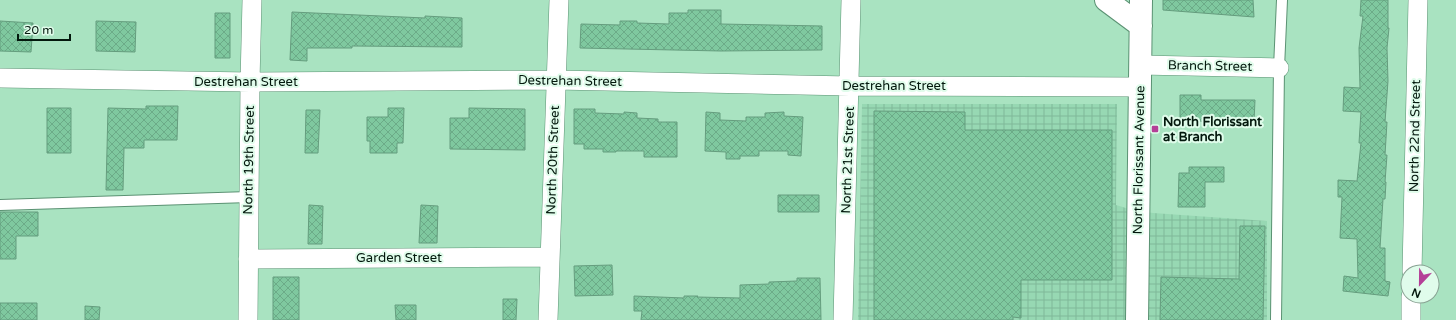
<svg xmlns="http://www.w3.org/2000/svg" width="1456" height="320" viewBox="0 0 1456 320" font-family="'Varela Round',sans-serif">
<defs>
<pattern id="industrial-grid" width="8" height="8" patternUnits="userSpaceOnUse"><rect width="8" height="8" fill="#97d8b3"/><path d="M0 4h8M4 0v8" fill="none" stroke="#80b999"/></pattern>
<pattern id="building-cross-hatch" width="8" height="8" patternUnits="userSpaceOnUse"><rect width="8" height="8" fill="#7fc89f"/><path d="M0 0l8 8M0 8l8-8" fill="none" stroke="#6cab88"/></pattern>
</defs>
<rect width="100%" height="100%" fill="#a9e3c1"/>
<!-- industrial -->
<path fill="url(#industrial-grid)" d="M 862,104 L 1117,104 L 1116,205 L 1139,212 L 1267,221 L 1267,320 L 858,320 Z"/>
<!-- building -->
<path fill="url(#building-cross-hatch)" stroke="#659d7e" d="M 1163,0 L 1253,0 L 1254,17 L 1163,10 Z
M 1361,0 L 1388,0 L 1388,28 L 1389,28 L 1387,48 L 1388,81 L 1385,122 L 1387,122 L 1385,155 L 1387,155 L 1385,182 L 1386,182 L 1385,199 L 1383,199 L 1380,248 L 1385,248 L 1385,281 L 1390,282 L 1388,296 L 1343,291 L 1344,276 L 1358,278 L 1357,239 L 1340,238 L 1342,197 L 1338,197 L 1338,180 L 1357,181 L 1361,143 L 1359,143 L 1361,112 L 1343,111 L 1344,87 L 1360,88 L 1359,48 L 1363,16 L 1360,16 Z
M 688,10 L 721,10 L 721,24 L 822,26 L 822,50 L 721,51 L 580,48 L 581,24 L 620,25 L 620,21 L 637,21 L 637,23 L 669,24 L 669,13 L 688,13 Z
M 292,12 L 425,18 L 425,16 L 462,18 L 462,47 L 352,46 L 352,48 L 307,48 L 307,61 L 290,60 Z
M 215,13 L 230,13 L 230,58 L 215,58 Z
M 0,21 L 33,23 L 31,52 L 0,51 Z
M 96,21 L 136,22 L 135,52 L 96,51 Z
M 1180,95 L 1201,95 L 1201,100 L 1255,100 L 1254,122 L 1180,121 Z
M 146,106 L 178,106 L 177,140 L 144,140 L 144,148 L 124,148 L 123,190 L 106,190 L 108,108 L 146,109 Z
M 47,108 L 71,108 L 71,153 L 47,153 Z
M 388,108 L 404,108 L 403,143 L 397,143 L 397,153 L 370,153 L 370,141 L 367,141 L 367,117 L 388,117 Z
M 469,108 L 525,109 L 525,150 L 450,149 L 450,118 L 469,118 Z
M 574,109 L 595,109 L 595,113 L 624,114 L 624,112 L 637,113 L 637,118 L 658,119 L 658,122 L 677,122 L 677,157 L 644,157 L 644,151 L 616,151 L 616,152 L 603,152 L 603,149 L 584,149 L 584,144 L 574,144 Z
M 306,110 L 320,110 L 318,153 L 305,153 Z
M 874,111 L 965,112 L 965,130 L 1112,130 L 1112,280 L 1021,280 L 1021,318 L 1013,317 L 1013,320 L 874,320 Z
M 706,112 L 720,113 L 720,120 L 746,121 L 746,117 L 765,117 L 765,113 L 784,112 L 784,116 L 803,117 L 801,156 L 788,155 L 788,151 L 759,151 L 759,156 L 740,156 L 740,159 L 726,159 L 726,152 L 705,151 Z
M 1189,167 L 1224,167 L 1224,182 L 1205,182 L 1205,207 L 1178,207 L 1179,173 L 1189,173 Z
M 778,195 L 819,195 L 819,212 L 778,212 Z
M 309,205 L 323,206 L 322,244 L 308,244 Z
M 421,205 L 438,206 L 437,243 L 419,243 Z
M 0,212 L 38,212 L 38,236 L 16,236 L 16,259 L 0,259 Z
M 1240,226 L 1265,226 L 1263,320 L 1160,320 L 1161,277 L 1239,279 Z
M 612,265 L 613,295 L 575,296 L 574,266 Z
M 273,277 L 299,277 L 299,320 L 273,320 Z
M 797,278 L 820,278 L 821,320 L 641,320 L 642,311 L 634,311 L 634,296 L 684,298 L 684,296 L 698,296 L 697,297 L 740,298 L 740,285 L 769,284 L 769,282 L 797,281 Z
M 503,299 L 517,299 L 516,320 L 503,320 Z
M 0,303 L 37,303 L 37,320 L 0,320 Z
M 395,305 L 416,305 L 416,320 L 396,320 Z
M 85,306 L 100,307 L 99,320 L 85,320 Z"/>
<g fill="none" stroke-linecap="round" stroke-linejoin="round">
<!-- lane casing -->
<g stroke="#5b9273" stroke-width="12">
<path id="lane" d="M 0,205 L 249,197
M 1276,320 L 1279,68 L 1282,0"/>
</g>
<!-- street casing -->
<g stroke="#5b9273" stroke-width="20">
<path id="street" d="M 1140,65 L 1279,68
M 0,78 L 250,82 L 556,80 L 850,86 L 1140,87
M 248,259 L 549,257
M 1412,272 L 1418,0
M 248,320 L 250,82 L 252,0
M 548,320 L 559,0
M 843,320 L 851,0
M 1411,320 L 1411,296"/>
</g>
<!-- secondary casing -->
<g stroke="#5b9273" stroke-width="24">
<path id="secondary" d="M 1106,0 L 1141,26
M 1137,320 L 1141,0"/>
</g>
<!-- lane -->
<use href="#lane" stroke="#fff" stroke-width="10"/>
<!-- street -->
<use href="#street" stroke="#fff" stroke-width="19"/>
<!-- secondary -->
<use href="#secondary" stroke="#fff" stroke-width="22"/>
</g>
<!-- markers -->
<rect fill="#b43f97" stroke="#e0fceb" stroke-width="1.5" x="1151" y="125" width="8" height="8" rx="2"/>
<g text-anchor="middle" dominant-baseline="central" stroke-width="4" stroke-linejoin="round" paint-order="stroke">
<!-- street labels -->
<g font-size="13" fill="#03180d" stroke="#e0fceb">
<text transform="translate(1210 66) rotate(1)">Branch Street</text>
<text transform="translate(570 81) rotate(1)">Destrehan Street</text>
<text x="246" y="82">Destrehan Street</text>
<text x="894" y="86">Destrehan Street</text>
<text transform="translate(1415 136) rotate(-89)">North 22nd Street</text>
<text transform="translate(249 160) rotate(-89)">North 19th Street</text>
<text transform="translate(553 160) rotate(-88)">North 20th Street</text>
<text transform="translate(848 160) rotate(-88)">North 21st Street</text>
<text transform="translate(1139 160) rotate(-89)">North Florissant Avenue</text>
<text x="399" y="258">Garden Street</text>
</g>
<!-- poi labels -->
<g font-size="13" font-weight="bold" fill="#03180d" stroke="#e0fceb" text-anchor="start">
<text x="1163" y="122">North Florissant<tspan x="1163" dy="15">at Branch</tspan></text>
</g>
</g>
<!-- north arrow -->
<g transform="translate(1420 284) rotate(202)"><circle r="19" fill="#e0fceb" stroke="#88a192"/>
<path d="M0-3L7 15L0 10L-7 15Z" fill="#b43f97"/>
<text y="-6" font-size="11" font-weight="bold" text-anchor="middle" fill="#03180d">N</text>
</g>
<!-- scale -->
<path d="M18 34v6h52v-6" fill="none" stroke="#03180d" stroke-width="2"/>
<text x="24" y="34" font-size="12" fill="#03180d" stroke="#e0fceb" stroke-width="3" paint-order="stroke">20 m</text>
</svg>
